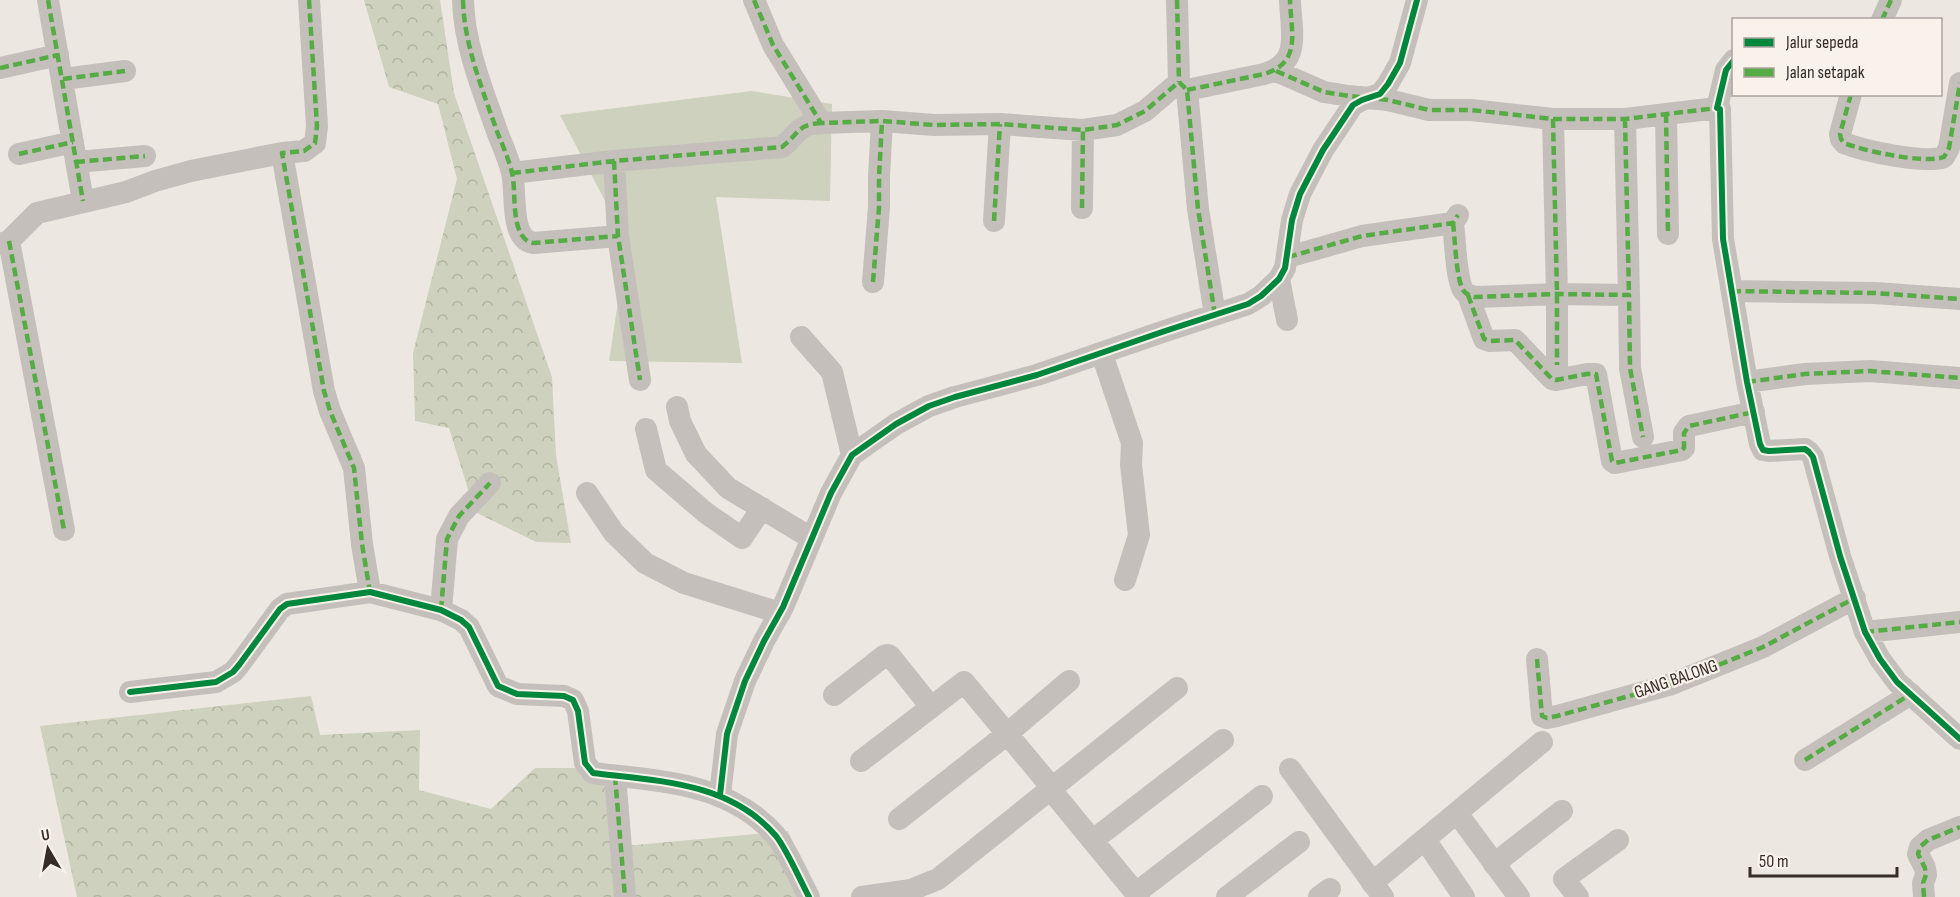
<svg xmlns="http://www.w3.org/2000/svg" width="1960" height="897" viewBox="0 0 1960 897" font-family="'Sofia Sans Condensed',sans-serif">
<defs>
<pattern id="forest-crowns" width="20" height="18" patternUnits="userSpaceOnUse" patternTransform="scale(1.5)"><rect width="20" height="18" fill="#ced1bd"/><path d="M2 6a3 3 0 1 1 6 0M12 15a3 3 0 1 1 6 0" fill="none" stroke="#b2b4a2"/></pattern>
</defs>
<rect width="100%" height="100%" fill="#ede7e2"/>
<!-- green -->
<path fill="#ced1bd" d="M 751,91 L 832,104 L 830,201 L 716,197 L 742,363 L 609,361 L 627,243 L 560,115 Z"/>
<!-- forest -->
<path fill="url(#forest-crowns)" d="M 364,0 L 440,0 L 454,93 L 552,377 L 556,455 L 571,543 L 536,542 L 475,512 L 449,428 L 415,421 L 413,353 L 457,179 L 438,104 L 389,87 Z
M 311,696 L 320,735 L 420,730 L 419,790 L 491,809 L 535,768 L 603,768 L 624,846 L 788,831 L 816,897 L 77,897 L 40,726 Z"/>
<g fill="none" stroke-linecap="round" stroke-linejoin="round">
<!-- street -->
<path stroke="#c5bfbb" stroke-width="22" d="M 48,0 L 83,201
M 463,0 C 464,45 483,91 498,134 C 503,146 509,160 512,173 C 517,192 509,238 533,243 L 618,236
M 754,0 L 773,45 L 821,123 L 882,121 L 934,125 L 1000,124 L 1083,130 L 1117,125 L 1145,111 L 1179,82
M 1177,0 L 1179,82
M 1882,20 L 1891,0
M 1734,60 L 1726,70 L 1717,108 L 1720,109 L 1723,239 L 1747,382 L 1760,444 L 1763,450 L 1769,451 L 1805,449 L 1809,452 L 1813,457 L 1840,556 L 1865,632 L 1880,659 L 1897,682 L 1960,739
M 0,68 L 58,55
M 1276,71 L 1324,92 L 1349,96 L 1388,100 L 1429,110 L 1471,110 L 1553,119 L 1625,119 L 1717,108
M 63,79 L 125,71
M 1179,82 L 1187,90 L 1198,209 L 1215,315
M 1187,90 L 1264,74 C 1302,63 1291,32 1290,0
M 1851,94 L 1840,134 L 1841,139 L 1844,143 C 1864,151 1924,164 1944,157 L 1949,148 L 1960,83
M 1666,114 L 1668,234
M 1553,119 L 1557,294 L 1557,365
M 1625,119 L 1629,295
M 282,153 L 324,391 L 330,411 L 354,468 L 362,544 L 370,592
M 19,154 L 73,142
M 614,161 L 618,236 L 640,380
M 76,162 L 145,156
M 512,173 L 614,161 L 782,147 C 800,133 796,125 821,123
M 1082,208 L 1083,130
M 994,221 L 1000,124
M 1453,223 C 1455,238 1456,278 1463,290 C 1466,295 1470,295 1475,297 L 1557,294 L 1629,295 L 1630,368 L 1643,437
M 9,241 L 64,530
M 0,244 L 9,241 L 37,213 L 126,192 L 155,181 L 191,171 L 282,153 L 304,151 L 315,143 L 317,126 L 309,0
M 1288,257 L 1362,236 L 1453,223 L 1458,215
M 1279,279 L 1287,320
M 873,282 L 879,207 L 879,177 L 882,121
M 1732,291 L 1875,293 L 1960,299
M 1468,295 L 1484,339 L 1490,341 L 1515,340 L 1552,379 L 1556,380 L 1587,374 L 1596,374 L 1612,461 L 1615,463 L 1682,450 L 1684,448 L 1684,433 L 1689,426 L 1754,412
M 801,337 L 832,372 L 852,455
M 1102,354 L 1132,443 L 1131,465 L 1139,535 L 1125,580
M 1747,382 L 1805,374 L 1870,371 L 1960,378
M 677,407 L 680,421 L 696,454 L 728,488 L 811,538
M 646,429 L 656,470 L 706,513 L 742,538 L 762,508
M 587,493 L 614,533 L 645,563 L 684,583 L 780,613
M 441,610 L 447,539 L 459,516 L 490,483
M 1865,632 L 1960,622
M 1537,659 L 1542,716 L 1547,718 L 1557,716 L 1669,685 L 1763,647 L 1855,598
M 130,692 L 216,682 L 233,672 L 239,665 L 280,609 L 287,604 L 370,592 L 441,610 L 461,620 L 469,627 L 498,686 L 517,694 L 564,696 L 573,700 L 578,711 L 585,763 L 593,773 C 658,781 730,782 776,836 C 787,850 800,880 809,897
M 834,695 L 884,656 L 888,655 L 891,657 L 931,707
M 1805,760 L 1911,694
M 861,761 L 964,682 L 1053,789
M 1290,769 L 1383,897
M 615,776 L 625,897
M 1051,790 L 1139,897
M 720,795 L 727,734 L 745,681 L 764,641 L 783,607 L 831,493 L 852,455 L 896,424 L 929,406 L 955,397 L 1037,375 L 1165,331 L 1248,304 L 1261,296 L 1279,279 L 1285,268 L 1292,220 L 1300,194 L 1323,150 L 1353,105 L 1362,100 L 1380,94 L 1388,84 L 1400,63 L 1417,0
M 1457,813 L 1519,897
M 899,819 L 1007,734 L 1069,681
M 1093,840 L 1223,740
M 1430,847 L 1464,897
M 1494,864 L 1562,811
M 1372,883 L 1542,742
M 1136,893 L 1262,796
M 862,897 L 911,890 L 938,879 L 1177,688
M 1227,897 L 1299,842
M 1319,897 L 1330,889
M 1578,897 L 1564,879 L 1618,840
M 1924,897 L 1923,883 L 1926,875 L 1925,868 L 1918,854 L 1920,847 L 1928,840 L 1960,827"/>
<!-- quiet -->
<path stroke="#55ab44" stroke-width="4.5" stroke-dasharray="9 4.5" stroke-linecap="butt" d="M 48,0 L 83,201
M 309,0 L 317,126 L 315,143 L 304,151 L 282,153 L 324,391 L 330,411 L 354,468 L 362,544 L 370,592
M 463,0 C 464,45 483,91 498,134 C 503,146 509,160 512,173 C 517,192 509,238 533,243 L 618,236
M 754,0 L 773,45 L 821,123 L 882,121 L 934,125 L 1000,124 L 1083,130 L 1117,125 L 1145,111 L 1179,82
M 1177,0 L 1179,82
M 1882,20 L 1891,0
M 0,68 L 58,55
M 1276,71 L 1324,92 L 1349,96 L 1388,100 L 1429,110 L 1471,110 L 1553,119 L 1625,119 L 1717,108
M 63,79 L 125,71
M 1179,82 L 1187,90 L 1198,209 L 1215,315
M 1187,90 L 1264,74 C 1302,63 1291,32 1290,0
M 1851,94 L 1840,134 L 1841,139 L 1844,143 C 1864,151 1924,164 1944,157 L 1949,148 L 1960,83
M 1666,114 L 1668,234
M 1553,119 L 1557,294 L 1557,365
M 1625,119 L 1629,295
M 19,154 L 73,142
M 614,161 L 618,236 L 640,380
M 76,162 L 145,156
M 512,173 L 614,161 L 782,147 C 800,133 796,125 821,123
M 1082,208 L 1083,130
M 994,221 L 1000,124
M 1453,223 C 1455,238 1456,278 1463,290 C 1466,295 1470,295 1475,297 L 1557,294 L 1629,295 L 1630,368 L 1643,437
M 9,241 L 64,530
M 1288,257 L 1362,236 L 1453,223 L 1458,215
M 873,282 L 879,207 L 879,177 L 882,121
M 1732,291 L 1875,293 L 1960,299
M 1468,295 L 1484,339 L 1490,341 L 1515,340 L 1552,379 L 1556,380 L 1587,374 L 1596,374 L 1612,461 L 1615,463 L 1682,450 L 1684,448 L 1684,433 L 1689,426 L 1754,412
M 1747,382 L 1805,374 L 1870,371 L 1960,378
M 441,610 L 447,539 L 459,516 L 490,483
M 1865,632 L 1960,622
M 1537,659 L 1542,716 L 1547,718 L 1557,716 L 1669,685 L 1763,647 L 1855,598
M 1805,760 L 1911,694
M 615,776 L 625,897
M 1924,897 L 1923,883 L 1926,875 L 1925,868 L 1918,854 L 1920,847 L 1928,840 L 1960,827"/>
<!-- cycleway casing -->
<g stroke="#f9f2ea" stroke-width="10">
<path id="cycleway" d="M 1734,60 L 1726,70 L 1717,108 L 1720,109 L 1723,239 L 1747,382 L 1760,444 L 1763,450 L 1769,451 L 1805,449 L 1809,452 L 1813,457 L 1840,556 L 1865,632 L 1880,659 L 1897,682 L 1960,739
M 130,692 L 216,682 L 233,672 L 239,665 L 280,609 L 287,604 L 370,592 L 441,610 L 461,620 L 469,627 L 498,686 L 517,694 L 564,696 L 573,700 L 578,711 L 585,763 L 593,773 C 658,781 730,782 776,836 C 787,850 800,880 809,897
M 720,795 L 727,734 L 745,681 L 764,641 L 783,607 L 831,493 L 852,455 L 896,424 L 929,406 L 955,397 L 1037,375 L 1165,331 L 1248,304 L 1261,296 L 1279,279 L 1285,268 L 1292,220 L 1300,194 L 1323,150 L 1353,105 L 1362,100 L 1380,94 L 1388,84 L 1400,63 L 1417,0"/>
</g>
<!-- cycleway -->
<use href="#cycleway" stroke="#00873e" stroke-width="6"/>
</g>
<g text-anchor="middle" dominant-baseline="central" stroke-width="4.5" stroke-linejoin="round" paint-order="stroke">
<!-- street labels -->
<g font-size="18" fill="#362d29" stroke="#f9f2ea">
<text transform="translate(1676 679) rotate(-19)">GANG BALONG</text>
</g>
</g>
<!-- legend -->
<rect x="1732" y="18" width="210" height="78" fill="#f9f2ea" stroke="#aba39d" stroke-width="1.5"/>
<rect x="1744" y="38" width="30" height="9" fill="#00873e" stroke="#aba39d" stroke-width="1.5"/>
<text x="1786" y="48" font-size="18" fill="#362d29">Jalur sepeda</text>
<rect x="1744" y="68" width="30" height="9" fill="#55ab44" stroke="#aba39d" stroke-width="1.5"/>
<text x="1786" y="78" font-size="18" fill="#362d29">Jalan setapak</text>
<!-- north arrow -->
<g transform="translate(48 849) rotate(350)" stroke="#f9f2ea" stroke-width="4.5" paint-order="stroke">
<path d="M0-4.5L10 22L0 15L-10 22Z" fill="#362d29"/>
<text y="-9" font-size="16" font-weight="bold" text-anchor="middle" fill="#362d29">U</text>
</g>
<!-- scale -->
<path d="M1750 867v9h147v-9" fill="none" stroke="#362d29" stroke-width="3"/>
<text x="1759" y="867" font-size="18" fill="#362d29" stroke="#f9f2ea" stroke-width="4.5" paint-order="stroke">50 m</text>
</svg>
